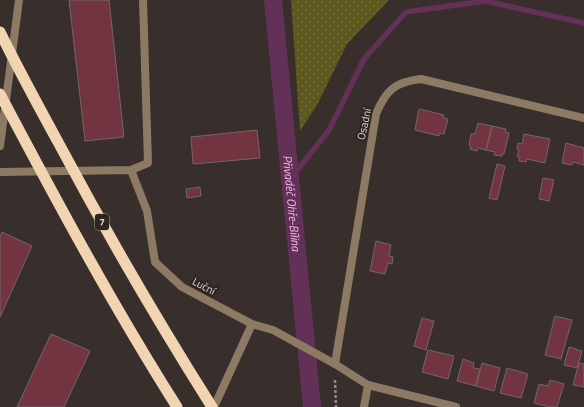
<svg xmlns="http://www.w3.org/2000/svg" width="584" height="407" viewBox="0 0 584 407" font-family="'Titillium Web',sans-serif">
<defs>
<pattern id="garden-dots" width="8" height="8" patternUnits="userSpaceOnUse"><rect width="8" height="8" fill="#5e571d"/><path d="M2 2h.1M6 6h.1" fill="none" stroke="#756e3d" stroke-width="1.8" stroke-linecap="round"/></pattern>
</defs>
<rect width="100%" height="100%" fill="#382e2b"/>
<!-- garden -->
<path fill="url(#garden-dots)" d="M 291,0 L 389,0 L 347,44 L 317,105 L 300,131 Z"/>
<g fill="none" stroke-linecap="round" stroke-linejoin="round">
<!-- stream -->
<path stroke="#633157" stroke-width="5.5" d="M 291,178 L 329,130 L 364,59 L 406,12 L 485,1 L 584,23"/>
<!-- canal -->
<path stroke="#633157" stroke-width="18" id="s1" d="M 273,0 L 312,407"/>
</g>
<!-- building -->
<path fill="#733442" stroke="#726668" d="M 69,0 L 109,0 L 124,137 L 85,141 Z
M 420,109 L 444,115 L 443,118 L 448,119 L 444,134 L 439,133 L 439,136 L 415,130 L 418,114 L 418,111 Z
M 478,123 L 492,126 L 486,150 L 478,148 L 477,151 L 470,149 L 471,146 L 469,145 L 471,134 L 475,134 Z
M 492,126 L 506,129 L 505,132 L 509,133 L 504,154 L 503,153 L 502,156 L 494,155 L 495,152 L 486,150 Z
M 257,130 L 260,158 L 193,164 L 191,137 Z
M 524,134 L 550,139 L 545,163 L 527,159 L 526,162 L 519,161 L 520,157 L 517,157 L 519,150 L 517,149 L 518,143 L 522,144 Z
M 566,143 L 584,148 L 584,165 L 573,162 L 572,165 L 562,163 Z
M 497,164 L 505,166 L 497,200 L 489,198 Z
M 543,178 L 554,180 L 549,201 L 539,199 Z
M 200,187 L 201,196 L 187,198 L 186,189 Z
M 2,232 L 32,246 L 0,317 L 0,236 Z
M 376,241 L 391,245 L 389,256 L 393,257 L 392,264 L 388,263 L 385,274 L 370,271 Z
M 555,316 L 572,320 L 561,359 L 545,355 Z
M 422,318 L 434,321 L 426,350 L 414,346 Z
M 51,334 L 90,351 L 64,407 L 17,407 Z
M 569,347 L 582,351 L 577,368 L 564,365 Z
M 428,350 L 454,356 L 448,379 L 422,372 Z
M 463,359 L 474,363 L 473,368 L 480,369 L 476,386 L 457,381 Z
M 482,363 L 500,368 L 494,391 L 476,386 Z
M 579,363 L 584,364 L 584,387 L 573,385 Z
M 507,368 L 528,374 L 521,398 L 500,393 Z
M 550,380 L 564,384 L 557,407 L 550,407 L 534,403 L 539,384 L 548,386 Z"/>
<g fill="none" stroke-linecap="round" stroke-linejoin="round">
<!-- path -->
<path stroke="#938b88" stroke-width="2.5" stroke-dasharray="3 2" stroke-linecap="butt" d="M 335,380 L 336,407"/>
<!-- service -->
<path stroke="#8d7a64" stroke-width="8" d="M 0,146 L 19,0
M 131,170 L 148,163 L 143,0
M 0,172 L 131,170 L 147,211 L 155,262 L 182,287 L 252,324 L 273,330 L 335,364
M 214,407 L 252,324
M 364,407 L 368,385"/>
<!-- minor -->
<path stroke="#8d7a64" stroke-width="8" d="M 456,407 L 368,385 L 335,364 L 376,114 C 386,90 395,82 421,79 L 584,118"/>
<!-- trunk-bridge -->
<path stroke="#f1d4b2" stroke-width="11" d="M 0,32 C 18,69 38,105 58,142 C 106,232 157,320 212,407
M 0,94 C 56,200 113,306 177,407"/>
</g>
<g text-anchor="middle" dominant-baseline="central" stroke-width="4" stroke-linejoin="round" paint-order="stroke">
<!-- shield labels -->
<rect fill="#2e2521" stroke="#a8a29f" stroke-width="1" x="95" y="214" width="14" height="16" rx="3"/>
<g font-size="10" font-weight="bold" fill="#ddd7d5">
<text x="102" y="222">7</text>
</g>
<!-- street labels -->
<g font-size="11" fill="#ddd7d5" stroke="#2e2521">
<text transform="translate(364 124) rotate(-78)">Osadní</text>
<text transform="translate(204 286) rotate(28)">Luční</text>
</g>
<!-- water labels -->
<g font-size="12" font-style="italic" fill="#f7b7e6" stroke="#2e2521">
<text stroke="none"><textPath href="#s1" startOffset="204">Přivaděč Ohře-Bílina</textPath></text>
</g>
</g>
</svg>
